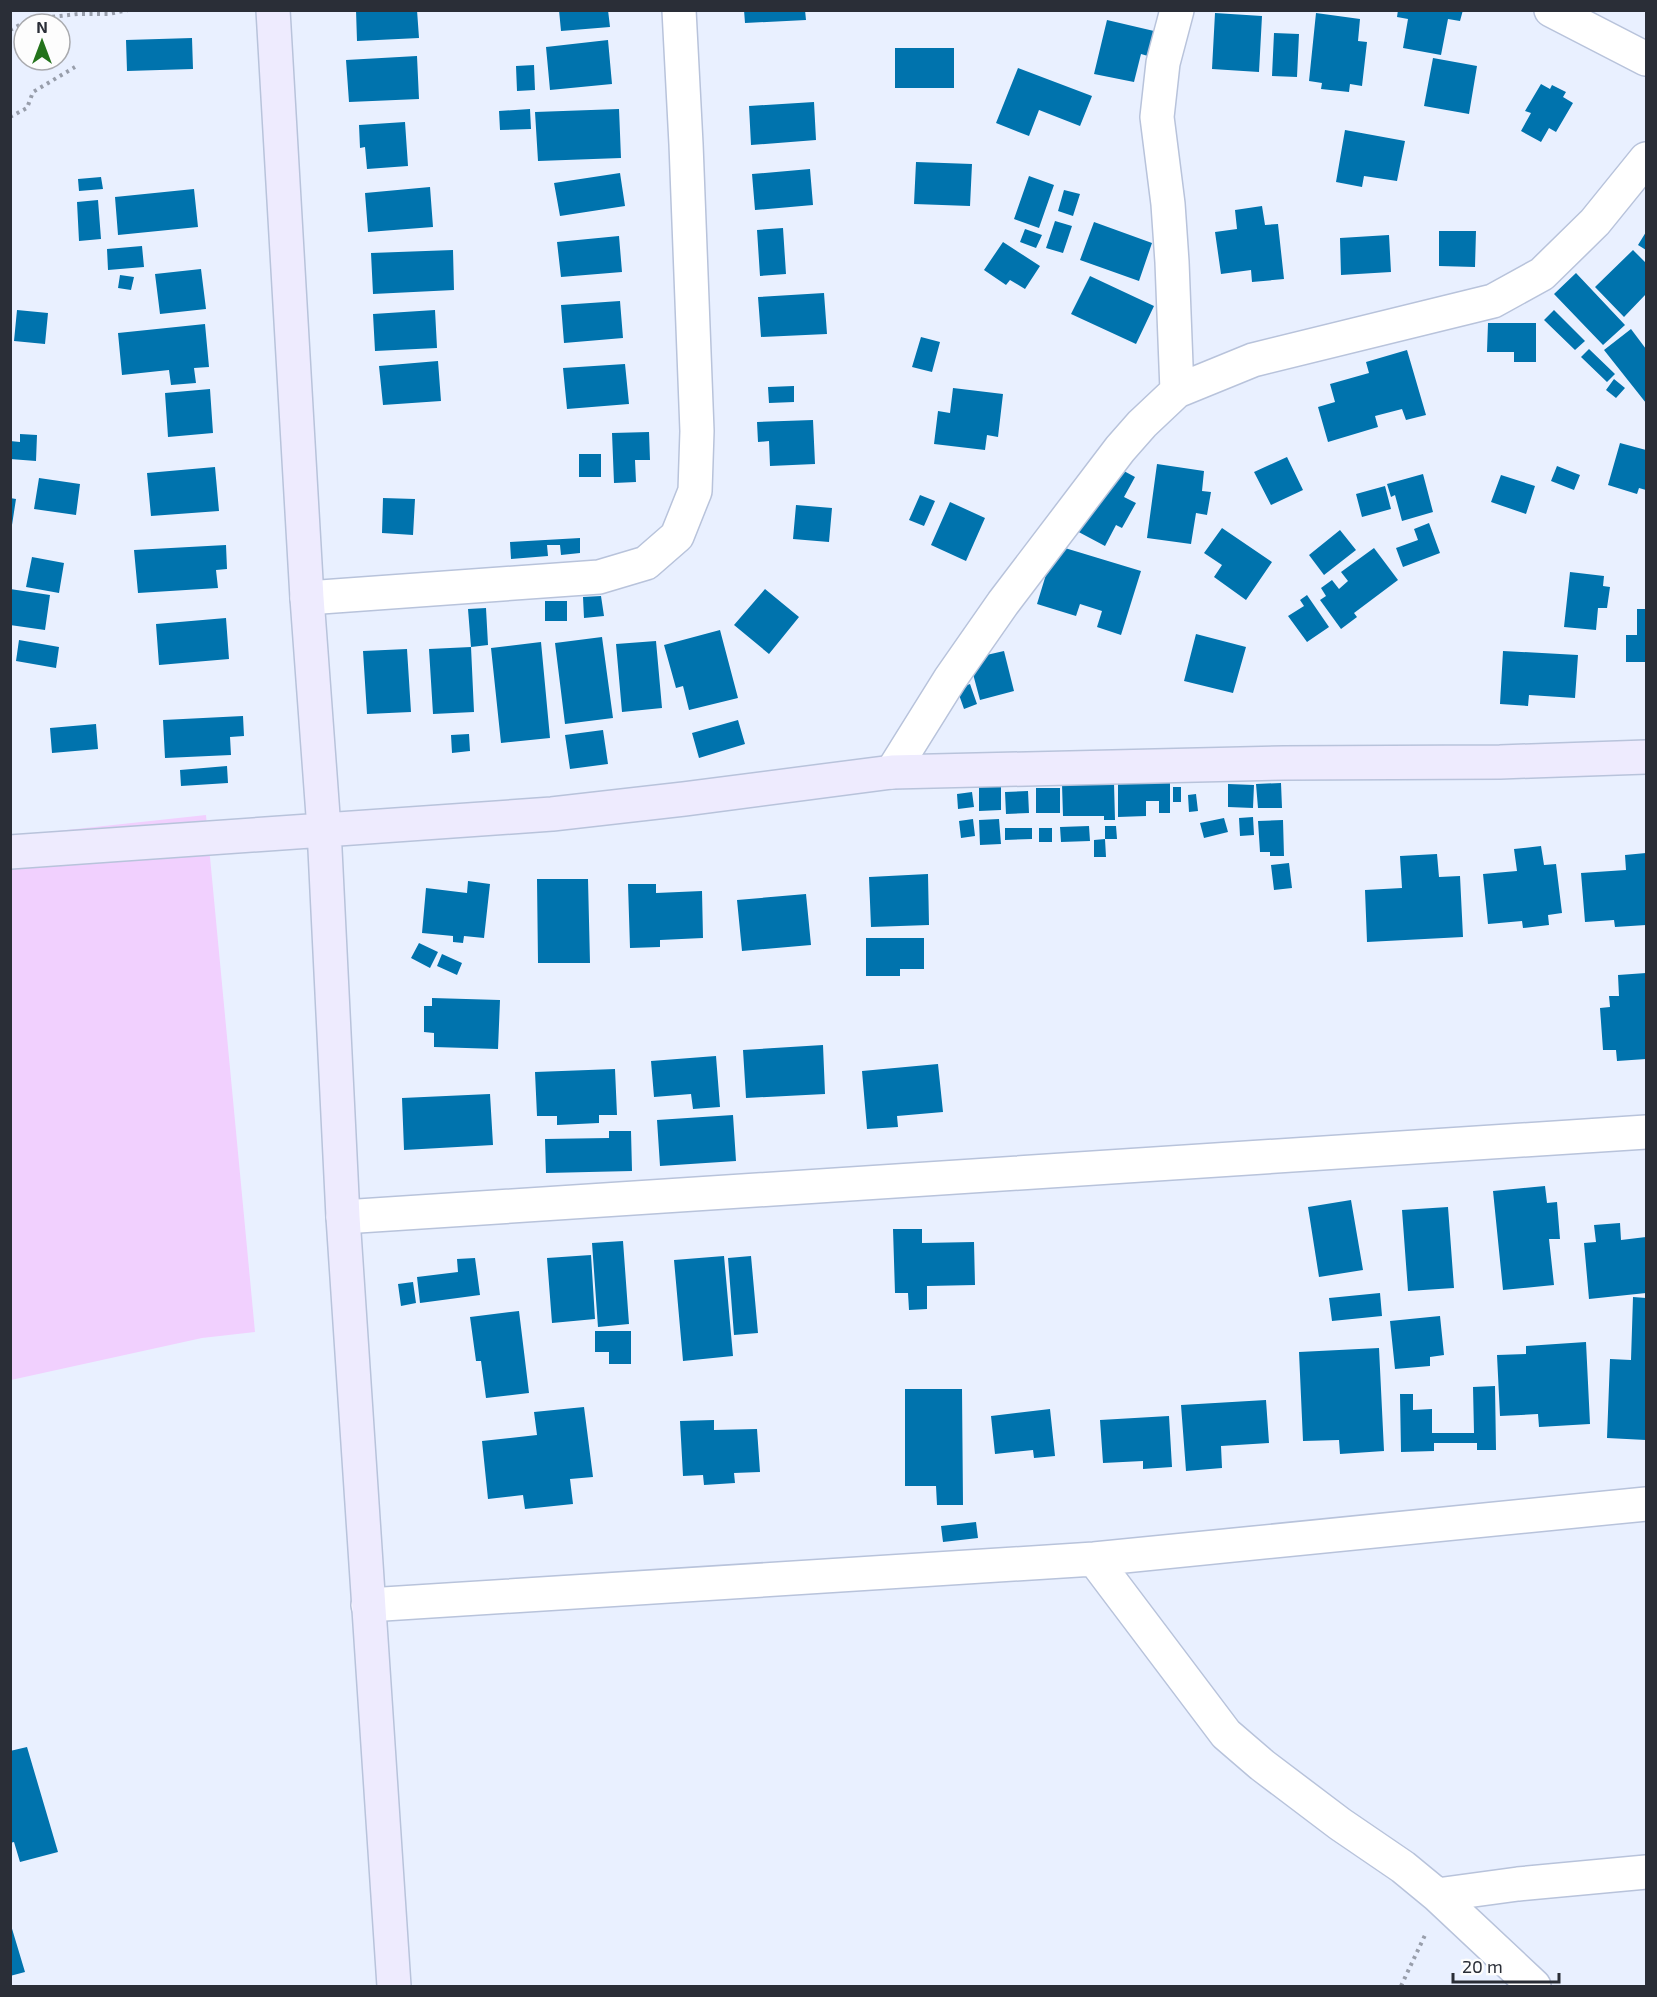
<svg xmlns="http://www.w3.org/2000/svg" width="1657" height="1997" viewBox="0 0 1657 1997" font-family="'Exo 2',sans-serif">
<rect width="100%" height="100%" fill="#e9f0ff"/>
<!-- green -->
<path fill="#f1d0fe" d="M 206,815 L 255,1332 L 202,1338 L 11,1380 L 11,836 Z"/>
<!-- building -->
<path fill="#0073ad" d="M 356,10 L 417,10 L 419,38 L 357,41 Z
M 559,10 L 608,10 L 610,27 L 561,31 Z
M 744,10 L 805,10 L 806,20 L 745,23 Z
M 1398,10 L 1463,10 L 1460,21 L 1448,19 L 1441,55 L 1403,48 L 1408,19 L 1397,17 Z
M 1215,13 L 1262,16 L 1259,72 L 1212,69 Z
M 1316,13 L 1360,19 L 1358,41 L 1367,42 L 1362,86 L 1350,84 L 1349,92 L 1321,89 L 1322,83 L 1309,81 Z
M 1107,20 L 1154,31 L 1148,56 L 1141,54 L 1134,82 L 1094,74 Z
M 1274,33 L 1299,34 L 1297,77 L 1272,76 Z
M 192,38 L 193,69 L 127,71 L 126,40 Z
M 608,40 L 612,84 L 550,90 L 546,47 Z
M 895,48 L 954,48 L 954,88 L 895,88 Z
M 417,56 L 419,99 L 349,102 L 346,60 Z
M 1433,58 L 1477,66 L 1469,114 L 1424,106 Z
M 534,65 L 535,90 L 517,91 L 516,66 Z
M 1018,68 L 1092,96 L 1080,126 L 1039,110 L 1029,136 L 996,123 Z
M 1541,84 L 1550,89 L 1552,85 L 1566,92 L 1563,97 L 1573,103 L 1556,132 L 1549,128 L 1541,142 L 1521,131 L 1531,113 L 1525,111 Z
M 814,102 L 816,140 L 751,145 L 749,106 Z
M 530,109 L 531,129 L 500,130 L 499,111 Z
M 619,109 L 621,158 L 538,161 L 535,112 Z
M 405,122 L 408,166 L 367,169 L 365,147 L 360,148 L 359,125 Z
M 1345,130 L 1405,141 L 1397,181 L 1364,176 L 1362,187 L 1336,182 Z
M 916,162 L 972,164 L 970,206 L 914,204 Z
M 810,169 L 813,205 L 755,210 L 752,174 Z
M 620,173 L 625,206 L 560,216 L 554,183 Z
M 1029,176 L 1054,185 L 1039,228 L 1014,219 Z
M 101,177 L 103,189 L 79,191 L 78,179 Z
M 430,187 L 433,227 L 368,232 L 365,193 Z
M 194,189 L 198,227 L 118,235 L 115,197 Z
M 1064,190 L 1080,194 L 1073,216 L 1058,211 Z
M 98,200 L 101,239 L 79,241 L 77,202 Z
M 1262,206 L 1265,225 L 1278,224 L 1284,279 L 1252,282 L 1251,270 L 1221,274 L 1215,232 L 1237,229 L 1235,210 Z
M 1055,221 L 1072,226 L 1063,253 L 1046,248 Z
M 1094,222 L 1152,243 L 1139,281 L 1080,260 Z
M 783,228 L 786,274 L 760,276 L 757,230 Z
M 1025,229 L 1042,235 L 1036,248 L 1020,242 Z
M 1439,231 L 1476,231 L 1475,267 L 1439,266 Z
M 1646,232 L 1646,250 L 1638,245 Z
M 1389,235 L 1391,272 L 1341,275 L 1340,238 Z
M 619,236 L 622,272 L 561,277 L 557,242 Z
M 1003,242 L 1040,266 L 1025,289 L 1010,280 L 1006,285 L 984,270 Z
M 142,246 L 144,267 L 108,270 L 107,249 Z
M 453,250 L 454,290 L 373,294 L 371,253 Z
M 1633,250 L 1646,263 L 1646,294 L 1624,317 L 1595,287 Z
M 201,269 L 206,309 L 160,314 L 155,274 Z
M 1576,273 L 1625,325 L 1603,345 L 1554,294 Z
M 120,275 L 134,277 L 131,290 L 118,288 Z
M 1090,276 L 1154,306 L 1136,344 L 1071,314 Z
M 824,293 L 827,334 L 761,337 L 758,297 Z
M 620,301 L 623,338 L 564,343 L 561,305 Z
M 17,310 L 48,313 L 45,344 L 14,341 Z
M 435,310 L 437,348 L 375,351 L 373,314 Z
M 1554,310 L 1585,341 L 1575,350 L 1544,320 Z
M 1488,323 L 1536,323 L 1536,362 L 1514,362 L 1514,352 L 1487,352 Z
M 205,324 L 209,367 L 194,368 L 196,383 L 171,385 L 169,370 L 122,375 L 118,333 Z
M 1631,329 L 1646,349 L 1646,403 L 1604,350 Z
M 921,337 L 940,342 L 932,372 L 912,367 Z
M 1589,349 L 1615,374 L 1607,382 L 1581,357 Z
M 1407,350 L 1426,415 L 1406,420 L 1402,409 L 1375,416 L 1378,427 L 1328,442 L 1318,407 L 1335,402 L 1330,384 L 1369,373 L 1366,362 Z
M 438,361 L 441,401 L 383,405 L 379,366 Z
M 625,364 L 629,404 L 567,409 L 563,368 Z
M 1614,379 L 1625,388 L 1616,398 L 1606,390 Z
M 794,386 L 794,402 L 769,403 L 768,387 Z
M 953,388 L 1003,394 L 998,437 L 987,435 L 985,450 L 934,444 L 938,411 L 950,413 Z
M 210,389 L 213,433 L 168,437 L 165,393 Z
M 813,420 L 815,464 L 770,466 L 769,441 L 758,442 L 757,422 Z
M 649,432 L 650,460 L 635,460 L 636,482 L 614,483 L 612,433 Z
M 20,434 L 37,435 L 36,461 L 10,459 L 10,441 L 20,442 Z
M 1620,443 L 1646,450 L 1646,490 L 1639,488 L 1637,494 L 1608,485 Z
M 579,454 L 601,454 L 601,477 L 579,477 Z
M 1287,457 L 1303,490 L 1271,505 L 1254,472 Z
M 1111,464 L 1135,477 L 1124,497 L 1136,503 L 1122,528 L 1116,525 L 1105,546 L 1073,529 Z
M 1157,464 L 1204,471 L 1202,491 L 1211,492 L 1207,515 L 1196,513 L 1191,544 L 1147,538 Z
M 1557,466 L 1580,475 L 1574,490 L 1551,481 Z
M 215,467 L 219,511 L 151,516 L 147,473 Z
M 1423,474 L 1433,512 L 1402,521 L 1395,495 L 1391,497 L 1387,484 Z
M 1501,475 L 1535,486 L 1526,514 L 1491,502 Z
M 39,478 L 80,484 L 76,515 L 34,509 Z
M 1385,486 L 1391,509 L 1362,517 L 1356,494 Z
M 920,495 L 935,501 L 924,526 L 909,520 Z
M 10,498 L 16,499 L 12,525 L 10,525 Z
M 383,498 L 415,499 L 413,535 L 382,533 Z
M 950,502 L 985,518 L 966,561 L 931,545 Z
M 796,505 L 832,508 L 829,542 L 793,539 Z
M 1429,523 L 1440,553 L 1403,567 L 1396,548 L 1418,540 L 1414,529 Z
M 1222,528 L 1272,562 L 1246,600 L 1214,577 L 1222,565 L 1204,553 Z
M 1340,530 L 1356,550 L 1324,575 L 1309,555 Z
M 580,538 L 580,553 L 561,555 L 560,545 L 547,545 L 548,556 L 511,559 L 510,542 Z
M 226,545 L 227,569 L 216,570 L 218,588 L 138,593 L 134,550 Z
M 1055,545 L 1141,571 L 1121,635 L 1097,627 L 1102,611 L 1080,604 L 1076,616 L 1037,604 Z
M 1374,548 L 1398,580 L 1354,613 L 1357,617 L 1341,629 L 1320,600 L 1326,596 L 1321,588 L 1332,580 L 1339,589 L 1348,581 L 1341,572 Z
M 32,557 L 64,563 L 59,593 L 26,587 Z
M 1570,572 L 1604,576 L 1603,586 L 1610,587 L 1607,608 L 1598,608 L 1596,630 L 1564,627 Z
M 10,589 L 50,595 L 45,630 L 10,625 Z
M 765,589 L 799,617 L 769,654 L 734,625 Z
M 1307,595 L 1329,627 L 1307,642 L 1288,616 L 1304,606 L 1300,600 Z
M 601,596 L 604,616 L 584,618 L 583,597 Z
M 545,601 L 567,601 L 567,621 L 545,621 Z
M 486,608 L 488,645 L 471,647 L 468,609 Z
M 1637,609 L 1646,609 L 1646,662 L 1626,662 L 1626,635 L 1637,635 Z
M 226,618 L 229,659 L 159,665 L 156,624 Z
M 720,630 L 738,698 L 689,710 L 683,686 L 676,688 L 664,645 Z
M 1196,634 L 1246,647 L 1233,693 L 1184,681 Z
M 602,637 L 613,718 L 565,724 L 555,643 Z
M 19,640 L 59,647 L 56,668 L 16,661 Z
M 656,641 L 662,708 L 622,712 L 616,644 Z
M 541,642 L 550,738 L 501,743 L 491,648 Z
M 471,647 L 474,712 L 433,714 L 429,649 Z
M 407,649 L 411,712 L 367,714 L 363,651 Z
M 1004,651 L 1014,691 L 980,700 L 969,659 Z
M 1503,651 L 1578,655 L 1575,698 L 1529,695 L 1528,706 L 1500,704 Z
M 970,684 L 977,704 L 964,709 L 957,689 Z
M 243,716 L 244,736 L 230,737 L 231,755 L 165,758 L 163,720 Z
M 738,720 L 745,744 L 699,758 L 692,733 Z
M 96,724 L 98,749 L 52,753 L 50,728 Z
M 603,730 L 608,764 L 570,769 L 565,735 Z
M 469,734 L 470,751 L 452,753 L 451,735 Z
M 227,766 L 228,783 L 181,786 L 180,770 Z
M 1170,782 L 1170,813 L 1159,813 L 1159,801 L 1146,801 L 1146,816 L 1118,817 L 1118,783 Z
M 1114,783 L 1115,820 L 1104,820 L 1104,816 L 1063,816 L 1062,784 Z
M 1281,783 L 1282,808 L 1258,808 L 1256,784 Z
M 1228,784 L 1254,785 L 1253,808 L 1228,807 Z
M 1001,786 L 1001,810 L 979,811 L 979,787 Z
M 1173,787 L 1181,787 L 1181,802 L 1173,802 Z
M 1036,788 L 1060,788 L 1060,813 L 1036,813 Z
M 1028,791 L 1029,813 L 1006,814 L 1005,792 Z
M 972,792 L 974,807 L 958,809 L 957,794 Z
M 1196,794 L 1198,811 L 1189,812 L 1188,795 Z
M 1253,817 L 1254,835 L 1240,836 L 1239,818 Z
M 1224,818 L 1228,832 L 1204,838 L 1200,823 Z
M 973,819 L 975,836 L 961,838 L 959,821 Z
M 999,819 L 1001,844 L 980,845 L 979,820 Z
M 1283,820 L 1284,856 L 1270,856 L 1270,852 L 1260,852 L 1258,821 Z
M 1089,826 L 1090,841 L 1061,842 L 1060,827 Z
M 1105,826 L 1116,826 L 1117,839 L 1105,839 Z
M 1005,828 L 1032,828 L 1032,839 L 1005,840 Z
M 1039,828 L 1052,828 L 1052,842 L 1039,842 Z
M 1105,839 L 1106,857 L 1094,857 L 1094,840 Z
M 1541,846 L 1544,865 L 1556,864 L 1562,913 L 1548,915 L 1549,925 L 1523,928 L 1522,921 L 1488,924 L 1483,874 L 1517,871 L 1514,849 Z
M 1646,853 L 1646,925 L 1615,927 L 1614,920 L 1585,922 L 1581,873 L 1626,870 L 1625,855 Z
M 1437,854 L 1439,877 L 1460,876 L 1463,937 L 1367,942 L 1365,890 L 1402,888 L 1400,856 Z
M 1289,863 L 1292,888 L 1274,890 L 1271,865 Z
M 928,874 L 929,925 L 871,927 L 869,877 Z
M 537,879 L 588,879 L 590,963 L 538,963 Z
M 468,881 L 490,884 L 484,938 L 464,936 L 463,943 L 453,942 L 453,936 L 422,933 L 426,888 L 467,893 Z
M 628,884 L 656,884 L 656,893 L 702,891 L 703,938 L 660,940 L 660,947 L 630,948 Z
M 806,894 L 811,945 L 742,951 L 737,900 Z
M 866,938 L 924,938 L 924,969 L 900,969 L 900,976 L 866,976 Z
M 419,943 L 438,952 L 430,968 L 411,958 Z
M 442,954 L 462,963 L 457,975 L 437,966 Z
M 1646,973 L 1646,1059 L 1617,1061 L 1616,1050 L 1603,1050 L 1600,1008 L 1610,1007 L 1609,996 L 1619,996 L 1618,975 Z
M 432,998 L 500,1000 L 498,1049 L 434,1047 L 434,1033 L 424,1032 L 424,1006 L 432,1006 Z
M 823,1045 L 825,1094 L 746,1098 L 743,1050 Z
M 716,1056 L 720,1107 L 693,1109 L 691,1094 L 654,1097 L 651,1061 Z
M 938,1064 L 943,1112 L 897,1116 L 898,1127 L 867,1129 L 862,1071 Z
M 615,1069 L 617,1115 L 599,1115 L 599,1123 L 557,1125 L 557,1116 L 537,1116 L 535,1072 Z
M 490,1094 L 493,1145 L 404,1150 L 402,1098 Z
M 733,1115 L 736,1161 L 660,1166 L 657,1120 Z
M 609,1131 L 631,1131 L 632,1171 L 546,1173 L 545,1139 L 609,1138 Z
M 1545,1186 L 1547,1203 L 1557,1202 L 1560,1239 L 1549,1239 L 1554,1285 L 1503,1290 L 1493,1191 Z
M 1351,1200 L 1363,1270 L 1319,1277 L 1308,1207 Z
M 1448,1207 L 1454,1288 L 1408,1291 L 1402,1210 Z
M 1620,1223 L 1621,1240 L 1646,1237 L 1646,1293 L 1589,1299 L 1584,1243 L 1596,1242 L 1594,1225 Z
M 893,1229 L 922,1229 L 922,1243 L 974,1242 L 975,1285 L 927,1286 L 927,1309 L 909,1310 L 908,1293 L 895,1293 Z
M 623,1241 L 629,1324 L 598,1327 L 592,1243 Z
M 591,1255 L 595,1319 L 552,1323 L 547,1258 Z
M 724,1256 L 733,1356 L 683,1361 L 674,1260 Z
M 751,1256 L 758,1333 L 734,1335 L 728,1258 Z
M 475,1258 L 480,1295 L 420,1303 L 417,1277 L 458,1272 L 457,1259 Z
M 413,1282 L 416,1303 L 401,1306 L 398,1284 Z
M 1380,1293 L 1382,1316 L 1332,1321 L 1329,1298 Z
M 1633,1297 L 1646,1298 L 1646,1440 L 1607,1438 L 1610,1359 L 1631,1360 Z
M 519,1311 L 529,1393 L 486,1398 L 481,1361 L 476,1361 L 470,1317 Z
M 1440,1316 L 1444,1355 L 1430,1357 L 1430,1366 L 1395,1369 L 1390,1321 Z
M 595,1331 L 631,1331 L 631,1364 L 609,1364 L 609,1352 L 595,1352 Z
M 1586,1342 L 1590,1424 L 1539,1427 L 1538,1414 L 1500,1416 L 1497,1355 L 1526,1354 L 1526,1346 Z
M 1379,1348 L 1384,1451 L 1340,1454 L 1339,1440 L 1303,1441 L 1299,1352 Z
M 1495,1386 L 1496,1450 L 1477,1450 L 1477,1443 L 1434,1443 L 1434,1451 L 1401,1452 L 1400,1394 L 1413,1394 L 1413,1410 L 1432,1409 L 1432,1433 L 1474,1433 L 1473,1387 Z
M 905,1389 L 962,1389 L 963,1505 L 937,1505 L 936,1486 L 905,1486 Z
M 1266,1400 L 1269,1443 L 1221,1446 L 1222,1468 L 1186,1471 L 1181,1405 Z
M 584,1407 L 593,1477 L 570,1479 L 573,1504 L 525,1509 L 523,1495 L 488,1499 L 482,1441 L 537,1435 L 534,1412 Z
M 1050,1409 L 1055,1456 L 1034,1458 L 1033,1450 L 995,1454 L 991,1416 Z
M 1169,1416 L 1172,1467 L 1143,1469 L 1143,1461 L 1103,1463 L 1100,1420 Z
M 714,1420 L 714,1430 L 757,1429 L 760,1472 L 734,1473 L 735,1483 L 704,1485 L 703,1475 L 683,1476 L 680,1421 Z
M 976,1522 L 978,1538 L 943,1542 L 941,1526 Z
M 27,1747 L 58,1852 L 20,1862 L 14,1842 L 10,1843 L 10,1751 Z
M 10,1922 L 25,1972 L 10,1976 Z"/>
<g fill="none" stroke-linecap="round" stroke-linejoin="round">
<!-- street casing -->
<g stroke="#b8c3db" stroke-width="36">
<path id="street" d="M 1177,10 L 1163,63 L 1157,117 L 1168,204 L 1172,262 L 1177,391
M 1551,10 L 1646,59
M 307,598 L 599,577 L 646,563 L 677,536 L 695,491 L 697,431 L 686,144 L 679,10
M 892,772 L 950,679 L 1003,603 L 1120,449 L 1142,424 L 1177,391 L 1253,360 L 1493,301 L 1542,274 L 1595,222 L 1646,159
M 343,1217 L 1646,1132
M 1094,1559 L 1226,1734 L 1262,1765 L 1340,1824 L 1403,1867 L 1437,1895 L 1534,1986
M 368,1605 L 1094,1559 L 1646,1504
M 1437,1895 L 1518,1884 L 1646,1872"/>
</g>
<!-- secondary casing -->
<g stroke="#b8c3db" stroke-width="36">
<path id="secondary" d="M 273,10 L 307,598 L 324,829 L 343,1217 L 394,1986
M 10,852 L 552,814 L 684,799 L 892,772 L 1284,763 L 1500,762 L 1646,757"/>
</g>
<!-- path -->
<path stroke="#989eab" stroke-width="4" stroke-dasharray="3 4.5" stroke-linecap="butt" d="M 10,30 L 31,19 L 78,14 L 109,14 L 128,10
M 10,117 L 27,108 L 33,92 L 75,67
M 1401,1986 L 1426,1933"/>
<!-- street -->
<use href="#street" stroke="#fff" stroke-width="33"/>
<!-- secondary -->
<use href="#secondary" stroke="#eeebfe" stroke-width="33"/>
</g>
<!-- border -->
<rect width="1657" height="1997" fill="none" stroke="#2a2e37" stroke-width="24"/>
<!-- north arrow -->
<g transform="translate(42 42)"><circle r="28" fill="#fdfdfd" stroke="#a9aaae" stroke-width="1.5"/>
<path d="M0-4.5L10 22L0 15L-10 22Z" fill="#23731b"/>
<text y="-9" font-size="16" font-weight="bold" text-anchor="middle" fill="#2a2e37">N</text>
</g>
<!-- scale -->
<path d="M1453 1973v9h106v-9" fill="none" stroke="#2a2e37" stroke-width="3"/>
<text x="1462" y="1973" font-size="18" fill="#2a2e37" stroke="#fdfdfd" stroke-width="4.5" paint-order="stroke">20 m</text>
</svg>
